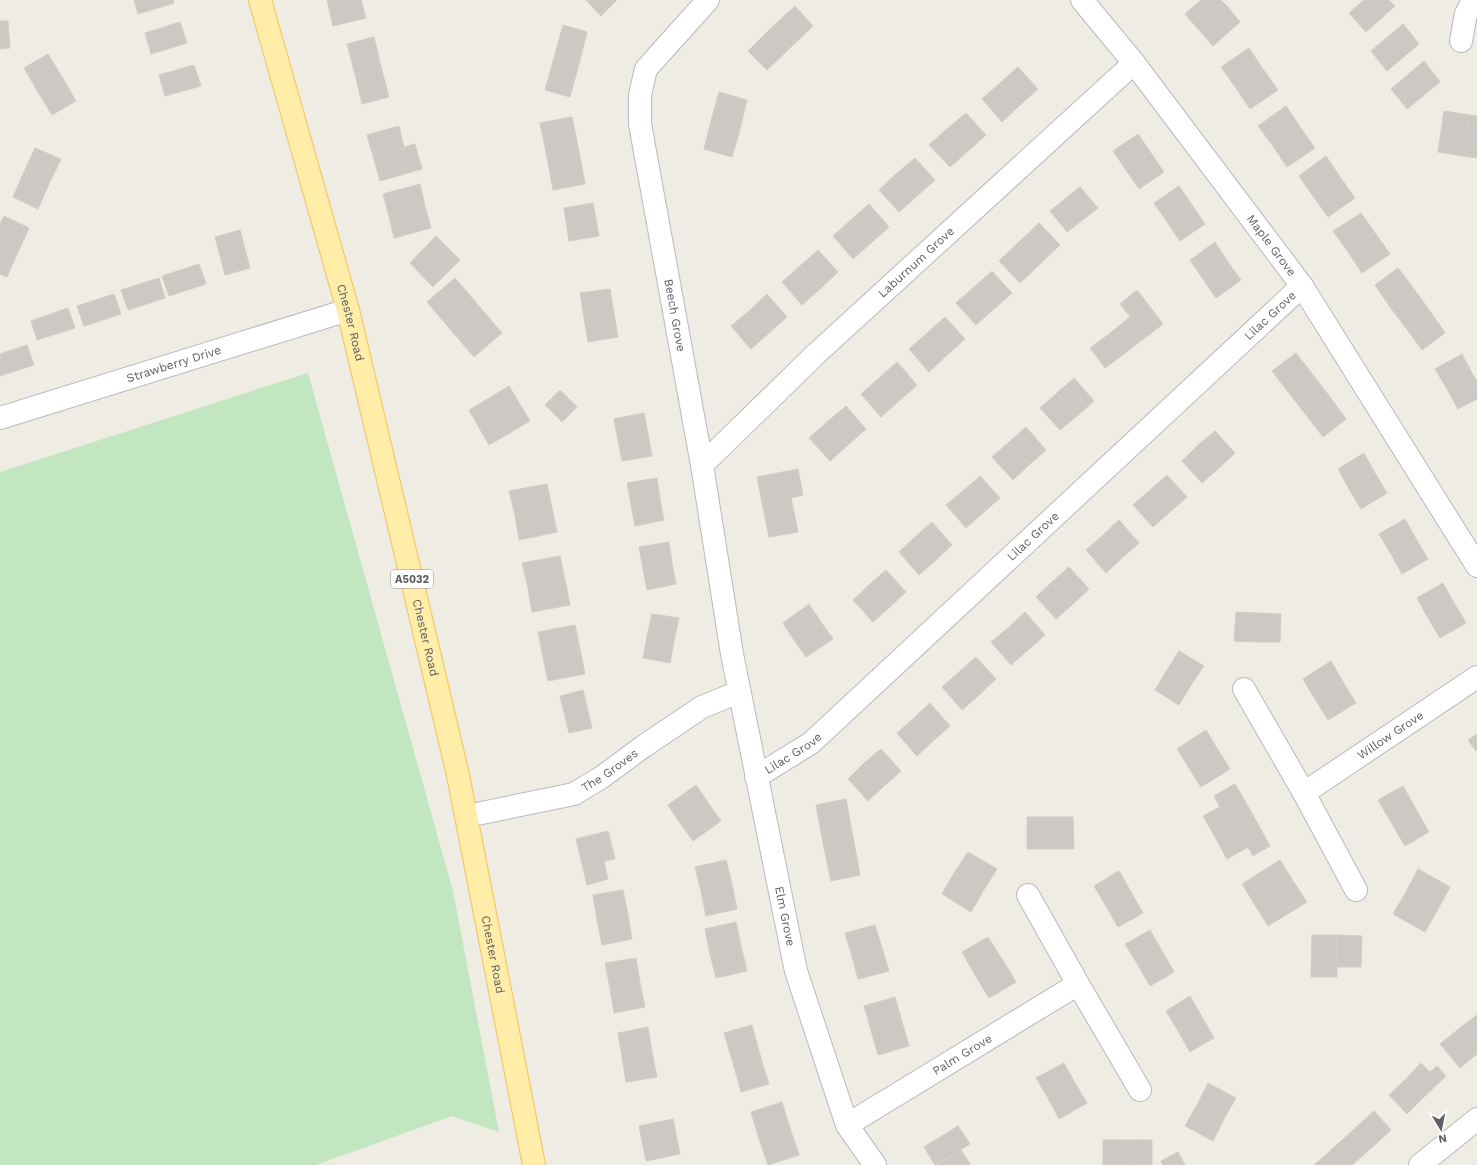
<svg xmlns="http://www.w3.org/2000/svg" width="1477" height="1165" viewBox="0 0 1477 1165" font-family="'Work Sans',sans-serif">
<rect width="100%" height="100%" fill="#efece4"/>
<!-- green -->
<path fill="#c2e7c0" d="M 308,373 L 453,891 L 499,1132 L 452,1116 L 316,1165 L 0,1165 L 0,472 Z"/>
<!-- building -->
<path fill="#ccc8c3" stroke="#d3cdc2" d="M 134,0 L 173,0 L 174,3 L 138,14 Z
M 327,0 L 361,0 L 366,18 L 333,26 Z
M 586,0 L 617,0 L 601,16 Z
M 1201,0 L 1221,0 L 1227,6 L 1199,30 L 1185,14 Z
M 1364,0 L 1389,0 L 1395,6 L 1366,32 L 1349,13 Z
M 795,6 L 813,26 L 790,48 L 771,28 Z
M 1227,6 L 1240,22 L 1213,46 L 1199,30 Z
M 0,21 L 8,21 L 10,48 L 0,49 Z
M 180,22 L 187,43 L 151,54 L 145,33 Z
M 1403,24 L 1419,44 L 1387,71 L 1371,51 Z
M 563,25 L 587,32 L 579,64 L 554,58 Z
M 771,28 L 790,48 L 767,70 L 748,51 Z
M 374,37 L 381,67 L 355,74 L 347,44 Z
M 1249,48 L 1263,69 L 1236,88 L 1221,67 Z
M 48,54 L 62,77 L 38,92 L 24,68 Z
M 554,58 L 579,64 L 570,97 L 545,90 Z
M 1424,61 L 1440,82 L 1407,109 L 1391,89 Z
M 194,65 L 201,86 L 165,96 L 159,75 Z
M 381,67 L 389,97 L 362,104 L 355,74 Z
M 1018,67 L 1038,89 L 1020,105 L 1000,83 Z
M 1263,69 L 1278,90 L 1250,109 L 1236,88 Z
M 62,77 L 76,101 L 52,115 L 38,92 Z
M 1000,83 L 1020,105 L 1002,122 L 982,99 Z
M 719,92 L 747,100 L 740,129 L 711,121 Z
M 1286,106 L 1300,127 L 1273,146 L 1258,126 Z
M 1444,111 L 1469,115 L 1463,156 L 1438,152 Z
M 966,113 L 986,135 L 968,151 L 948,128 Z
M 1469,115 L 1477,116 L 1477,158 L 1463,156 Z
M 572,117 L 579,151 L 547,157 L 540,123 Z
M 711,121 L 740,129 L 732,157 L 704,149 Z
M 399,126 L 404,148 L 373,156 L 367,135 Z
M 1300,127 L 1315,148 L 1287,167 L 1273,146 Z
M 948,128 L 968,151 L 950,167 L 929,145 Z
M 1138,134 L 1151,153 L 1126,170 L 1113,151 Z
M 415,144 L 422,169 L 380,181 L 373,156 Z
M 35,148 L 61,159 L 49,184 L 24,172 Z
M 579,151 L 585,184 L 553,190 L 547,157 Z
M 1151,153 L 1164,172 L 1139,189 L 1126,170 Z
M 1326,156 L 1340,177 L 1313,196 L 1299,176 Z
M 915,158 L 935,180 L 917,196 L 897,173 Z
M 24,172 L 49,184 L 38,209 L 13,197 Z
M 897,173 L 917,196 L 899,212 L 879,190 Z
M 1340,177 L 1355,198 L 1328,217 L 1313,196 Z
M 420,184 L 425,206 L 389,216 L 383,194 Z
M 1179,186 L 1192,205 L 1167,222 L 1154,203 Z
M 1080,187 L 1098,208 L 1067,232 L 1050,211 Z
M 593,203 L 599,236 L 569,241 L 564,208 Z
M 869,204 L 889,227 L 871,243 L 851,220 Z
M 1192,205 L 1205,224 L 1180,241 L 1167,222 Z
M 425,206 L 431,228 L 394,238 L 389,216 Z
M 1361,213 L 1375,233 L 1348,252 L 1333,231 Z
M 4,216 L 29,228 L 18,252 L 0,244 L 0,224 Z
M 851,220 L 871,243 L 853,259 L 833,236 Z
M 1039,223 L 1060,245 L 1040,264 L 1019,242 Z
M 240,230 L 250,268 L 225,275 L 215,237 Z
M 1375,233 L 1390,254 L 1362,273 L 1348,252 Z
M 436,236 L 460,260 L 433,287 L 410,263 Z
M 1019,242 L 1040,264 L 1020,283 L 999,261 Z
M 1215,242 L 1228,262 L 1203,279 L 1190,260 Z
M 0,244 L 18,252 L 7,277 L 0,274 Z
M 818,250 L 838,272 L 820,289 L 800,266 Z
M 1228,262 L 1241,280 L 1216,298 L 1203,279 Z
M 199,264 L 206,284 L 169,296 L 162,276 Z
M 800,266 L 820,289 L 802,305 L 782,282 Z
M 1398,268 L 1414,289 L 1390,307 L 1375,285 Z
M 992,271 L 1012,293 L 994,309 L 974,287 Z
M 159,278 L 165,298 L 128,310 L 121,290 Z
M 455,278 L 478,305 L 450,329 L 427,302 Z
M 974,287 L 994,309 L 976,325 L 956,303 Z
M 610,289 L 618,337 L 588,342 L 580,293 Z
M 1414,289 L 1430,311 L 1406,328 L 1390,307 Z
M 1137,290 L 1163,324 L 1146,337 L 1120,304 Z
M 114,294 L 121,314 L 84,326 L 77,306 Z
M 767,294 L 787,317 L 769,333 L 749,311 Z
M 478,305 L 502,333 L 474,357 L 450,329 Z
M 68,308 L 75,328 L 37,340 L 31,321 Z
M 749,311 L 769,333 L 751,349 L 731,326 Z
M 1430,311 L 1445,333 L 1422,350 L 1406,328 Z
M 945,317 L 965,339 L 947,355 L 927,333 Z
M 1130,317 L 1146,337 L 1124,354 L 1109,334 Z
M 927,333 L 947,355 L 929,372 L 909,349 Z
M 1109,334 L 1124,354 L 1105,368 L 1090,348 Z
M 27,345 L 34,365 L 0,376 L 0,354 Z
M 1296,353 L 1313,375 L 1289,393 L 1272,371 Z
M 1462,354 L 1473,375 L 1447,389 L 1435,369 Z
M 897,362 L 917,385 L 899,401 L 879,378 Z
M 1313,375 L 1330,397 L 1306,415 L 1289,393 Z
M 1473,375 L 1477,381 L 1477,399 L 1458,409 L 1447,389 Z
M 879,378 L 899,401 L 881,417 L 861,394 Z
M 1074,378 L 1094,401 L 1077,416 L 1057,393 Z
M 509,386 L 530,421 L 489,445 L 469,410 Z
M 560,390 L 577,407 L 562,422 L 545,405 Z
M 1057,393 L 1077,416 L 1060,430 L 1040,408 Z
M 1330,397 L 1346,419 L 1323,437 L 1306,415 Z
M 846,406 L 866,429 L 848,445 L 827,422 Z
M 644,413 L 648,434 L 618,440 L 614,419 Z
M 827,422 L 848,445 L 830,461 L 809,438 Z
M 1026,427 L 1046,450 L 1029,465 L 1009,442 Z
M 1215,431 L 1235,453 L 1219,468 L 1198,445 Z
M 648,434 L 652,456 L 622,461 L 618,440 Z
M 1009,442 L 1029,465 L 1013,480 L 992,457 Z
M 1198,445 L 1219,468 L 1202,483 L 1182,461 Z
M 1364,453 L 1375,473 L 1349,489 L 1338,469 Z
M 798,469 L 803,495 L 791,498 L 793,507 L 764,513 L 757,477 Z
M 1375,473 L 1387,493 L 1361,509 L 1349,489 Z
M 1167,475 L 1187,497 L 1170,512 L 1150,490 Z
M 980,476 L 1000,498 L 983,513 L 963,491 Z
M 657,478 L 660,499 L 631,505 L 627,483 Z
M 547,484 L 552,508 L 515,515 L 509,491 Z
M 1150,490 L 1170,512 L 1153,527 L 1133,505 Z
M 963,491 L 983,513 L 966,528 L 946,505 Z
M 660,499 L 664,520 L 635,526 L 631,505 Z
M 793,507 L 798,532 L 769,537 L 764,513 Z
M 552,508 L 557,532 L 519,540 L 515,515 Z
M 1405,519 L 1416,539 L 1391,554 L 1379,534 Z
M 1119,520 L 1139,543 L 1122,558 L 1103,535 Z
M 932,522 L 952,545 L 936,560 L 915,537 Z
M 1103,535 L 1122,558 L 1106,573 L 1086,550 Z
M 915,537 L 936,560 L 919,575 L 899,552 Z
M 1416,539 L 1428,559 L 1402,574 L 1391,554 Z
M 669,542 L 672,563 L 643,569 L 639,547 Z
M 560,556 L 565,580 L 528,588 L 522,563 Z
M 672,563 L 676,584 L 647,590 L 643,569 Z
M 1069,567 L 1089,589 L 1073,604 L 1052,582 Z
M 886,570 L 906,592 L 890,607 L 869,585 Z
M 565,580 L 570,605 L 532,612 L 528,588 Z
M 1052,582 L 1073,604 L 1056,619 L 1036,597 Z
M 1443,583 L 1454,603 L 1428,618 L 1417,598 Z
M 869,585 L 890,607 L 873,622 L 853,600 Z
M 1454,603 L 1466,623 L 1440,638 L 1428,618 Z
M 809,604 L 821,622 L 794,640 L 783,623 Z
M 1025,612 L 1045,635 L 1028,650 L 1008,628 Z
M 1236,612 L 1258,613 L 1257,642 L 1234,641 Z
M 1258,613 L 1281,614 L 1280,642 L 1257,642 Z
M 652,614 L 679,618 L 674,641 L 647,636 Z
M 821,622 L 833,639 L 806,657 L 794,640 Z
M 575,625 L 580,649 L 543,657 L 538,632 Z
M 1008,628 L 1028,650 L 1011,665 L 991,642 Z
M 647,636 L 674,641 L 670,663 L 643,658 Z
M 580,649 L 585,674 L 548,681 L 543,657 Z
M 1179,651 L 1204,666 L 1191,685 L 1167,670 Z
M 976,657 L 996,679 L 979,695 L 959,672 Z
M 1331,661 L 1343,682 L 1315,699 L 1303,679 Z
M 1167,670 L 1191,685 L 1179,705 L 1155,690 Z
M 959,672 L 979,695 L 962,710 L 942,687 Z
M 1343,682 L 1356,703 L 1328,720 L 1315,699 Z
M 583,690 L 592,728 L 569,733 L 560,696 Z
M 930,703 L 950,726 L 934,740 L 914,718 Z
M 914,718 L 934,740 L 917,756 L 897,733 Z
M 1206,730 L 1218,750 L 1189,768 L 1177,749 Z
M 1477,734 L 1477,750 L 1476,751 L 1468,740 Z
M 881,749 L 901,771 L 884,786 L 864,763 Z
M 1218,750 L 1230,769 L 1201,787 L 1189,768 Z
M 864,763 L 884,786 L 868,801 L 848,779 Z
M 1235,784 L 1253,815 L 1215,837 L 1203,816 L 1220,807 L 1214,796 Z
M 696,785 L 709,804 L 680,823 L 668,805 Z
M 1403,786 L 1429,832 L 1405,846 L 1378,800 Z
M 846,799 L 853,837 L 823,843 L 816,805 Z
M 709,804 L 721,821 L 693,841 L 680,823 Z
M 1253,815 L 1270,846 L 1253,856 L 1248,847 L 1227,859 L 1215,837 Z
M 1027,817 L 1050,817 L 1050,849 L 1027,849 Z
M 1050,817 L 1073,817 L 1074,849 L 1050,849 Z
M 608,831 L 615,859 L 604,861 L 608,879 L 587,885 L 576,839 Z
M 853,837 L 860,875 L 831,881 L 823,843 Z
M 968,852 L 997,869 L 983,891 L 954,873 Z
M 726,860 L 732,884 L 701,891 L 695,867 Z
M 1280,860 L 1293,881 L 1255,905 L 1242,884 Z
M 1418,869 L 1450,887 L 1438,909 L 1406,892 Z
M 1119,871 L 1131,892 L 1106,906 L 1094,886 Z
M 954,873 L 983,891 L 971,912 L 942,894 Z
M 1293,881 L 1307,902 L 1268,926 L 1255,905 Z
M 732,884 L 737,909 L 706,916 L 701,891 Z
M 623,890 L 628,915 L 597,920 L 593,895 Z
M 1131,892 L 1143,913 L 1118,927 L 1106,906 Z
M 1406,892 L 1438,909 L 1425,932 L 1393,914 Z
M 628,915 L 632,939 L 602,945 L 597,920 Z
M 736,922 L 741,946 L 710,954 L 705,929 Z
M 875,925 L 882,948 L 852,956 L 845,933 Z
M 1150,930 L 1162,951 L 1138,965 L 1125,944 Z
M 1312,935 L 1337,935 L 1337,977 L 1311,977 Z
M 1337,935 L 1362,936 L 1361,967 L 1337,967 Z
M 988,937 L 1002,959 L 975,975 L 962,952 Z
M 741,946 L 747,971 L 716,978 L 710,954 Z
M 882,948 L 889,971 L 858,979 L 852,956 Z
M 1162,951 L 1174,972 L 1150,986 L 1138,965 Z
M 636,958 L 640,983 L 610,988 L 605,963 Z
M 1002,959 L 1016,982 L 989,998 L 975,975 Z
M 640,983 L 645,1007 L 614,1013 L 610,988 Z
M 1190,996 L 1202,1017 L 1178,1031 L 1166,1011 Z
M 895,997 L 899,1011 L 868,1020 L 864,1006 Z
M 899,1011 L 909,1046 L 878,1055 L 868,1020 Z
M 1477,1015 L 1477,1047 L 1461,1027 Z
M 1202,1017 L 1214,1038 L 1190,1052 L 1178,1031 Z
M 752,1025 L 762,1062 L 735,1070 L 724,1033 Z
M 648,1027 L 652,1052 L 622,1057 L 618,1033 Z
M 1461,1027 L 1477,1047 L 1477,1054 L 1460,1068 L 1440,1044 Z
M 652,1052 L 657,1077 L 626,1082 L 622,1057 Z
M 762,1062 L 769,1084 L 741,1092 L 735,1070 Z
M 1064,1063 L 1075,1083 L 1048,1098 L 1036,1078 Z
M 1421,1063 L 1430,1072 L 1437,1066 L 1446,1076 L 1423,1098 L 1405,1080 Z
M 1405,1080 L 1423,1098 L 1407,1114 L 1389,1095 Z
M 1075,1083 L 1087,1103 L 1059,1119 L 1048,1098 Z
M 1208,1083 L 1236,1098 L 1224,1119 L 1197,1105 Z
M 782,1102 L 790,1128 L 759,1139 L 751,1112 Z
M 1197,1105 L 1224,1119 L 1213,1141 L 1185,1126 Z
M 1374,1111 L 1391,1130 L 1369,1150 L 1352,1131 Z
M 673,1119 L 680,1154 L 646,1161 L 639,1126 Z
M 958,1126 L 970,1144 L 935,1165 L 924,1147 Z
M 790,1128 L 799,1155 L 768,1165 L 759,1139 Z
M 1352,1131 L 1369,1150 L 1352,1165 L 1343,1165 L 1330,1151 Z
M 1103,1140 L 1128,1140 L 1128,1165 L 1103,1165 Z
M 1128,1140 L 1152,1140 L 1152,1165 L 1128,1165 Z
M 961,1150 L 971,1165 L 937,1165 Z
M 1330,1151 L 1343,1165 L 1314,1165 Z
M 1178,1152 L 1185,1165 L 1163,1165 L 1161,1161 Z"/>
<g fill="none" stroke-linecap="round" stroke-linejoin="round">
<!-- minor casing -->
<g stroke="#b6babe" stroke-width="24">
<g id="minor">
<path id="s1" d="M 708,0 L 646,69 L 640,95 L 640,124 L 702,465 L 732,654 L 796,971 L 847,1125 L 875,1165"/>
<path id="s2" d="M 1082,0 L 1134,63 L 1302,286 L 1477,566"/>
<path d="M 1461,41 L 1466,14 L 1473,0"/>
<path id="s3" d="M 0,418 L 348,310"/>
<path id="s4" d="M 702,465 L 817,353 L 1134,63"/>
<path d="M 1244,689 L 1304,793"/>
<path id="s5" d="M 756,777 L 811,743 L 1302,286"/>
<path id="s6" d="M 467,816 L 574,794 L 602,777 L 644,746 L 702,707 L 739,692"/>
<path id="s7" d="M 1356,890 L 1304,793 L 1477,677"/>
<path d="M 1078,984 L 1140,1090"/>
<path id="s8" d="M 847,1125 L 1078,984 L 1028,895"/>
<path d="M 1420,1165 L 1477,1119"/>
</g>
</g>
<!-- major casing -->
<g stroke="#f3c058" stroke-width="24">
<g id="major">
<path id="s9" d="M 260,0 L 348,310 L 458,775 L 534,1165"/>
</g>
</g>
<!-- minor -->
<use href="#minor" stroke="#fff" stroke-width="22"/>
<!-- major -->
<use href="#major" stroke="#ffeda8" stroke-width="22"/>
</g>
<g text-anchor="middle" dominant-baseline="central" stroke-width="4" stroke-linejoin="round" paint-order="stroke">
<!-- shield labels -->
<rect fill="#fff" stroke="#8d9093" stroke-width="1" x="391" y="570" width="42" height="18" rx="3"/>
<g font-size="11" font-weight="bold" fill="#5c6065">
<text x="412" y="579">A5032</text>
</g>
<!-- street labels -->
<g font-size="12" fill="#5c6065" stroke="#fff">
<text stroke="none"><textPath href="#s2" startOffset="310">Maple Grove</textPath></text>
<text stroke="none"><textPath href="#s4" startOffset="295">Laburnum Grove</textPath></text>
<text stroke="none"><textPath href="#s1" startOffset="343">Beech Grove</textPath></text>
<text stroke="none"><textPath href="#s5" startOffset="692">Lilac Grove</textPath></text>
<text stroke="none"><textPath href="#s9" startOffset="335">Chester Road</textPath></text>
<text stroke="none"><textPath href="#s3" startOffset="182">Strawberry Drive</textPath></text>
<text stroke="none"><textPath href="#s5" startOffset="368">Lilac Grove</textPath></text>
<text stroke="none"><textPath href="#s9" startOffset="659">Chester Road</textPath></text>
<text stroke="none"><textPath href="#s7" startOffset="214">Willow Grove</textPath></text>
<text stroke="none"><textPath href="#s5" startOffset="44">Lilac Grove</textPath></text>
<text stroke="none"><textPath href="#s6" startOffset="152">The Groves</textPath></text>
<text stroke="none"><textPath href="#s1" startOffset="954">Elm Grove</textPath></text>
<text stroke="none"><textPath href="#s9" startOffset="983">Chester Road</textPath></text>
<text stroke="none"><textPath href="#s8" startOffset="135">Palm Grove</textPath></text>
</g>
</g>
<!-- north arrow -->
<g transform="translate(1441 1129) rotate(170)" stroke="#ffffff" stroke-width="3" paint-order="stroke">
<path d="M0-3L7 15L0 10L-7 15Z" fill="#5c6065"/>
<text y="-6" font-size="11" font-weight="bold" text-anchor="middle" fill="#5c6065">N</text>
</g>
</svg>
